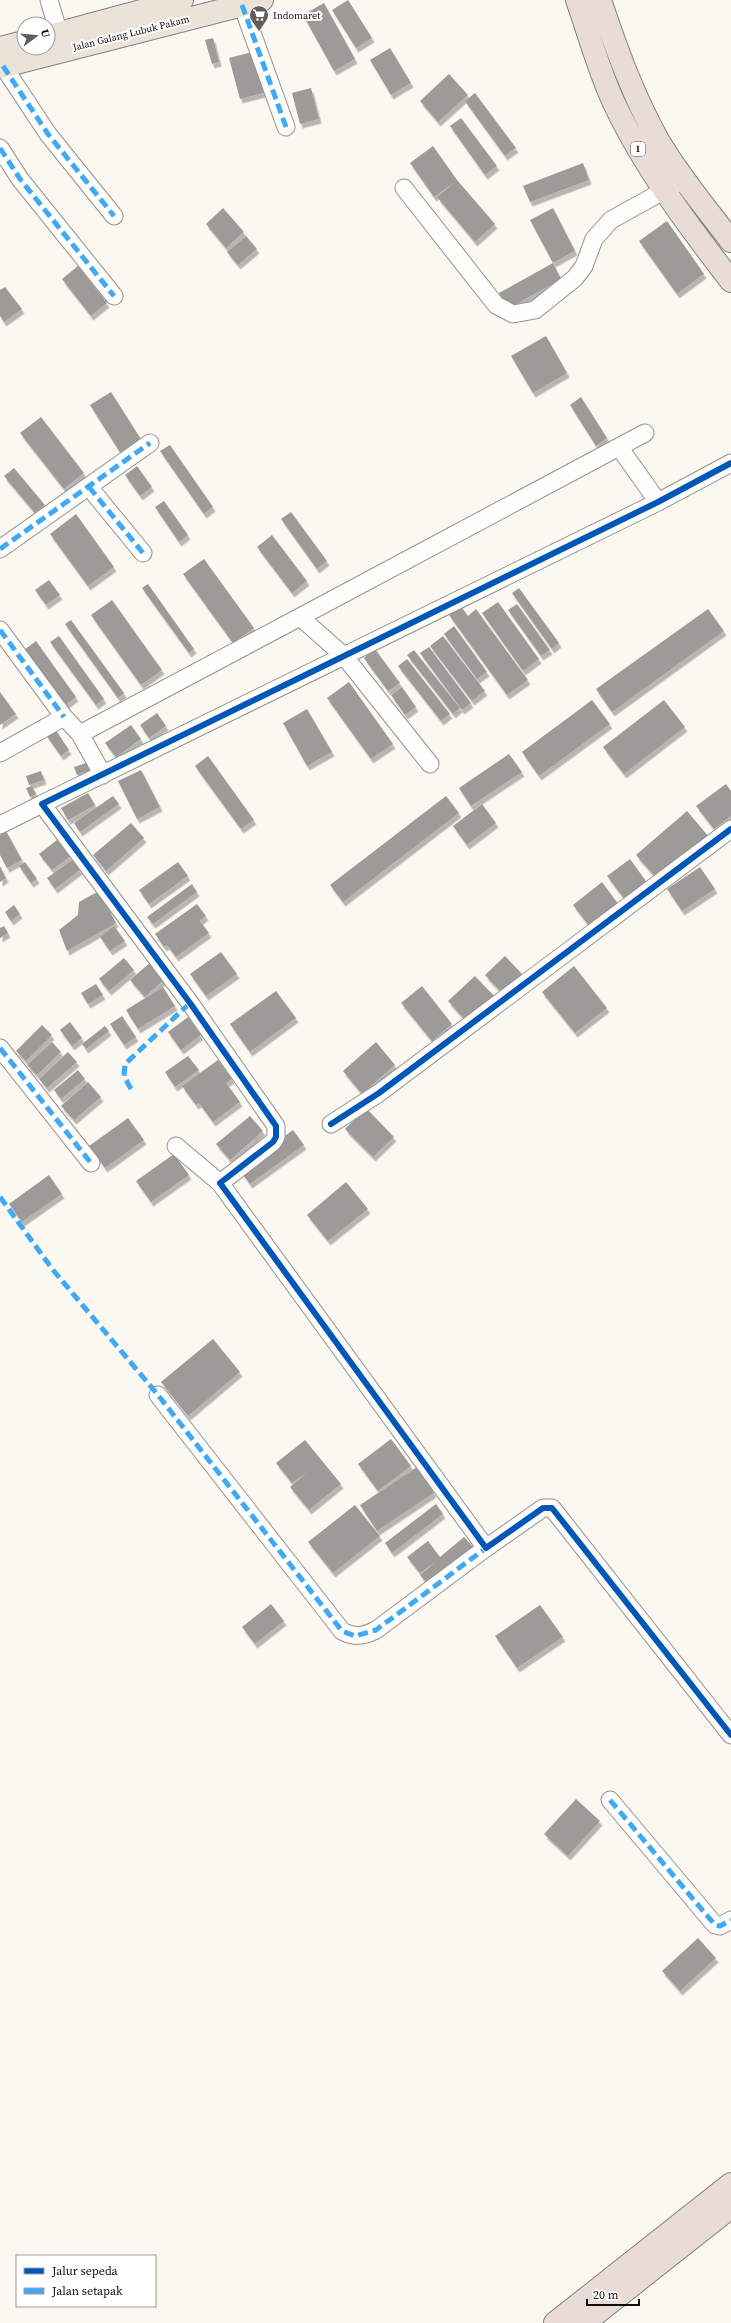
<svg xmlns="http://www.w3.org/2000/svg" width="731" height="2323" viewBox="0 0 731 2323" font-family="'Source Serif 4',serif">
<defs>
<filter id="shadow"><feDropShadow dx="2.5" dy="4.5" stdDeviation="0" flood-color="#0004"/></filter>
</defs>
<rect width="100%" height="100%" fill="#fbf7f1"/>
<!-- building -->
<path fill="#9e9a97" filter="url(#shadow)" d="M 348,0 L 372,38 L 356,48 L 332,10 Z
M 324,3 L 355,59 L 334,71 L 303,15 Z
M 213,38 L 219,62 L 212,64 L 205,40 Z
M 390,48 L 411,83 L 391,95 L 370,60 Z
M 256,51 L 267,92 L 240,99 L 229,58 Z
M 449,74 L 468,95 L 438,122 L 420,101 Z
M 311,88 L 319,119 L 300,124 L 292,93 Z
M 475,93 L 516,148 L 505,156 L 465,101 Z
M 461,118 L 497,166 L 485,175 L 450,126 Z
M 433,146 L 457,180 L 495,224 L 475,242 L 437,197 L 455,182 L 434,197 L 410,163 Z
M 583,163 L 589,180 L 530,202 L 523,186 Z
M 223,208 L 244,232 L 226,248 L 206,224 Z
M 553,208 L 575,251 L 553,263 L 530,220 Z
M 667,221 L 704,274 L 677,294 L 639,241 Z
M 246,236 L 257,249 L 238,265 L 227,252 Z
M 553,263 L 561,279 L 508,309 L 499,293 Z
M 78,266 L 107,303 L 91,316 L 62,279 Z
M 5,287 L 22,309 L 4,322 L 0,316 L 0,290 Z
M 546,336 L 567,373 L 533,393 L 511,356 Z
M 111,392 L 144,444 L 123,457 L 90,405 Z
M 581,397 L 607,438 L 596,446 L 570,405 Z
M 41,417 L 84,473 L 64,489 L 20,433 Z
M 170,445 L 213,507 L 204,514 L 160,451 Z
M 137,466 L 152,487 L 140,496 L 125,475 Z
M 14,468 L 45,505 L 35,513 L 4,476 Z
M 164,501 L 188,535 L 179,542 L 155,507 Z
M 291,512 L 327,561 L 317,569 L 281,519 Z
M 76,514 L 114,567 L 88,586 L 50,534 Z
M 272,535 L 307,581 L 292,593 L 257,547 Z
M 204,559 L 254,628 L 233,643 L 183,574 Z
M 49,580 L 60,595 L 46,605 L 35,590 Z
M 148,584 L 194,649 L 189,653 L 142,588 Z
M 519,588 L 559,643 L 552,649 L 512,593 Z
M 112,600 L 162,670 L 141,685 L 91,615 Z
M 498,602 L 539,659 L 523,671 L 482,613 Z
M 517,604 L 550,650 L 541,656 L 508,610 Z
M 461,606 L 468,616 L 476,609 L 528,680 L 507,695 L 449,615 Z
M 708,609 L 724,631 L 612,712 L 596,689 Z
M 71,620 L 124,693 L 118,698 L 65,624 Z
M 454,626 L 487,672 L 477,679 L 444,634 Z
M 59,636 L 104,699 L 96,705 L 50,642 Z
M 443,636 L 485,691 L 472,701 L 430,646 Z
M 36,641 L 76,697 L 64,706 L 24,650 Z
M 429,647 L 471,703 L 462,710 L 420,653 Z
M 375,649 L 400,683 L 388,691 L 364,658 Z
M 414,650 L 460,708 L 453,714 L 407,655 Z
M 407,659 L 450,714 L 441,721 L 398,666 Z
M 349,682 L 393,744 L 371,759 L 327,698 Z
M 402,687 L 416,707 L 405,715 L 391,695 Z
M 0,692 L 16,714 L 0,725 Z
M 592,700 L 610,724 L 539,776 L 522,752 Z
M 664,700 L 685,727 L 624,774 L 603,747 Z
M 307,709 L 332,752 L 307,766 L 283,723 Z
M 157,713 L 166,726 L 149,738 L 140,725 Z
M 131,725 L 141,739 L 116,757 L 105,743 Z
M 55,729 L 69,750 L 61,756 L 46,735 Z
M 509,754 L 522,772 L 471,806 L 459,788 Z
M 208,756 L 254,820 L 241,829 L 195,766 Z
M 89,762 L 91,770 L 77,775 L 74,767 Z
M 141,770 L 160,807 L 137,819 L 118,781 Z
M 41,771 L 44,780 L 29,785 L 26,776 Z
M 726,784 L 731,791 L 731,816 L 714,829 L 696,806 Z
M 32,786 L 36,794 L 30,797 L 26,788 Z
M 88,793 L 95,805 L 68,820 L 61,808 Z
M 113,796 L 119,804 L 80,832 L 74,823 Z
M 446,796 L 459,813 L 343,902 L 330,885 Z
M 482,804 L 496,823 L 467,845 L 453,826 Z
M 687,811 L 709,837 L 658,880 L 636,855 Z
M 131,823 L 144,838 L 106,871 L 93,855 Z
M 6,831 L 22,860 L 7,868 L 0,855 L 0,835 Z
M 57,840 L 70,857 L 52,870 L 39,854 Z
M 630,859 L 648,884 L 626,901 L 607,876 Z
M 72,860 L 80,870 L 55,889 L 47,878 Z
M 25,862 L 37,879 L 31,883 L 19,866 Z
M 178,862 L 188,876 L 149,904 L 139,890 Z
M 0,866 L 6,878 L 0,882 Z
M 700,867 L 715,889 L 682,911 L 667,889 Z
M 602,882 L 619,905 L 591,928 L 573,905 Z
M 192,884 L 197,892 L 153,924 L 147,917 Z
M 99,891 L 116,923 L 67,951 L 59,930 L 78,915 L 79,902 Z
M 197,904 L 206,916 L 200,921 L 209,933 L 176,957 L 167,945 L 164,947 L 155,934 Z
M 14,905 L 20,914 L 11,921 L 5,912 Z
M 4,926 L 8,933 L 0,938 L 0,928 Z
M 114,926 L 125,941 L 110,951 L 100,937 Z
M 221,952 L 237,974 L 206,996 L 190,974 Z
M 505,956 L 524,976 L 504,995 L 485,975 Z
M 124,958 L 134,970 L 109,991 L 99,979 Z
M 151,962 L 165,979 L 145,997 L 130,980 Z
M 574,966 L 607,1008 L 575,1033 L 542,992 Z
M 475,976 L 496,998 L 469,1024 L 448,1001 Z
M 96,984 L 103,995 L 88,1004 L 81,993 Z
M 422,986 L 452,1024 L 432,1041 L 401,1003 Z
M 163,987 L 175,1006 L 138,1029 L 126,1010 Z
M 276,991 L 296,1018 L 250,1052 L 230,1024 Z
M 122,1016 L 136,1037 L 124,1045 L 110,1024 Z
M 188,1017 L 201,1035 L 181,1050 L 168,1032 Z
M 70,1022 L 82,1038 L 72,1046 L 60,1030 Z
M 42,1025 L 52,1035 L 26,1061 L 16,1051 Z
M 105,1026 L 109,1031 L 86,1049 L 82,1044 Z
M 52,1042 L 61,1052 L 37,1075 L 27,1065 Z
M 376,1042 L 395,1065 L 362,1094 L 343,1071 Z
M 68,1052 L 77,1062 L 47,1088 L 39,1079 Z
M 188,1056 L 199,1070 L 175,1087 L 165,1072 Z
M 218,1060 L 232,1079 L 226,1083 L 240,1102 L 213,1122 L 199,1103 L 196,1105 L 182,1086 Z
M 78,1070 L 85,1079 L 61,1099 L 54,1090 Z
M 88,1082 L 101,1097 L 74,1120 L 61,1106 Z
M 366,1108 L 394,1137 L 373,1157 L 345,1129 Z
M 250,1116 L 263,1131 L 230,1160 L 216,1144 Z
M 128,1118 L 144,1140 L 105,1168 L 89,1146 Z
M 293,1130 L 304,1145 L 250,1184 L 239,1169 Z
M 174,1154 L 189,1175 L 151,1202 L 136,1181 Z
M 49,1175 L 62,1194 L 22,1222 L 9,1204 Z
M 346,1182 L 368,1209 L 328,1241 L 307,1215 Z
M 213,1339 L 240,1372 L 188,1416 L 161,1382 Z
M 391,1439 L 411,1466 L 378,1491 L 358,1464 Z
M 305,1440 L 341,1484 L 309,1510 L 290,1487 L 307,1472 L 292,1483 L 276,1463 Z
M 417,1467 L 434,1493 L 377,1531 L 360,1505 Z
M 436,1504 L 443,1514 L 392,1553 L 385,1543 Z
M 355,1505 L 380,1536 L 333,1573 L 308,1542 Z
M 464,1537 L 475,1549 L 431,1588 L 420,1575 L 437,1561 L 420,1573 L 407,1557 L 428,1541 L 440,1557 Z
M 271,1604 L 284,1621 L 255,1644 L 242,1627 Z
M 540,1605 L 563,1637 L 517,1668 L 495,1636 Z
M 576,1799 L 600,1821 L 568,1856 L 544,1834 Z
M 698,1938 L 716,1958 L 680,1991 L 662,1971 Z"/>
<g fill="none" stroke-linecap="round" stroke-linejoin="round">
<!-- street casing -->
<g stroke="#949290" stroke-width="19">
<path id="street" d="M 49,0 L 62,44
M 242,5 L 286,127
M 3,66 L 48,134 L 114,216
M 0,148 L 20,179 L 114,296
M 404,188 L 496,305 L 513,314 L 535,310 L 575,278 L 584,266 L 594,239 L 611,220 L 674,185
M 619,447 L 658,502
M 731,463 L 658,502 L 42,804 L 190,1003 L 276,1126 L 276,1137 L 273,1142 L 220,1183 L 486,1548 L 543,1508 L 552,1508 L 731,1735
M 89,487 L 143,553
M 0,549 L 150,443
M 300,617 L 645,433
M 0,630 L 64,717
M 80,734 L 103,775
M 0,753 L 64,717 L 80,734 L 300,617 L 344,656 L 430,764
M 0,825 L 42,804
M 0,1048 L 91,1163
M 331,1124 L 379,1093 L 731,829
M 176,1146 L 220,1183
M 158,1395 L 342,1631 C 354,1638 364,1636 376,1630 L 486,1548
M 610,1800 L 715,1925 L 720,1926 L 731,1920"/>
</g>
<!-- primary casing -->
<g stroke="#81807d" stroke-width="24">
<path id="primary" d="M 48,36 L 182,0
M 0,48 L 24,42
M 0,67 L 262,0"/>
</g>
<!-- highway casing -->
<g stroke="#81807d" stroke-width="24">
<path id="highway" d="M 577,0 C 589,34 599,71 614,103 C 644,167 688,225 731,281
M 600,0 C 616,48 633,95 658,140 C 679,176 706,208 731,241
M 555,2323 L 731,2184
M 584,2323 L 731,2207"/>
</g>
<!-- street -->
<use href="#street" stroke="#fefefd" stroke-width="17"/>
<!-- primary -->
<use href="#primary" stroke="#ece3d8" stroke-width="22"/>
<!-- highway -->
<use href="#highway" stroke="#e9dbd5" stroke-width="22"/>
<!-- quiet -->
<path stroke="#3fa9f5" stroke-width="5" stroke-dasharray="10 5" stroke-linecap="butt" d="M 242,5 L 286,127
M 3,66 L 48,134 L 114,216
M 0,148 L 20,179 L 114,296
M 89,487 L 143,553
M 0,549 L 150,443
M 0,630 L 64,717
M 0,1048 L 91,1163
M 131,1089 L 124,1076 L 125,1064 L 190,1003
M 0,1197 L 53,1270 L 158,1395 L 342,1631 L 355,1636 L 376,1630 L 486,1548
M 610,1800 L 715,1925 L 720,1926 L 731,1920"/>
<!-- cycleway casing -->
<g stroke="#fff" stroke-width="8">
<path id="cycleway" d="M 731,463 L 658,502 L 42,804 L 190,1003 L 276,1126 L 276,1137 L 273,1142 L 220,1183 L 486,1548 L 543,1508 L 552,1508 L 731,1735
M 331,1124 L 379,1093 L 731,829"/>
</g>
<!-- cycleway -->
<use href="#cycleway" stroke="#0057b8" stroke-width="6"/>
</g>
<!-- icons -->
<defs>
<g id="supermarket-pin" transform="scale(1)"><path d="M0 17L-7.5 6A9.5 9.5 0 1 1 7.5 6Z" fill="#605f5d" stroke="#fff"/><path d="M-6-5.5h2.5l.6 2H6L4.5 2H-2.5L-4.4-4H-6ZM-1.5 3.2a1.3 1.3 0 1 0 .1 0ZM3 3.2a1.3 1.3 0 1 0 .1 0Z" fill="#fff"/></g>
</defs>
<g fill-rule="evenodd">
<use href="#supermarket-pin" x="259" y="15"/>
</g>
<g text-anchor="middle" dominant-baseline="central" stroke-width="4" stroke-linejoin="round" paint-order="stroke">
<!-- shield labels -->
<rect fill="#fff" stroke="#565656" stroke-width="1" x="631" y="142" width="14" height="14" rx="3"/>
<g font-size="9" font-weight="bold" fill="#0d0d0d">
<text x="638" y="149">1</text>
</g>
<!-- poi labels -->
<g font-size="10" fill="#0d0d0d" stroke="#fff" text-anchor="start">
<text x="273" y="15">Indomaret</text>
</g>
<!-- street labels -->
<g font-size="10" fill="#0d0d0d" stroke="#fff">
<text transform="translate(131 33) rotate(-14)">Jalan Galang Lubuk Pakam</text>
</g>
</g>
<!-- legend -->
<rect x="16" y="2255" width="140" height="52" fill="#ffffff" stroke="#9e9e9e"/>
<rect x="24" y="2268" width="20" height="6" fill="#0057b8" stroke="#9e9e9e"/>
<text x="52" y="2275" font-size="12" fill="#0d0d0d">Jalur sepeda</text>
<rect x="24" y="2288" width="20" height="6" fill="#3fa9f5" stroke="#9e9e9e"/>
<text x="52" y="2295" font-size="12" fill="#0d0d0d">Jalan setapak</text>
<!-- north arrow -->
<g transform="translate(36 36) rotate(74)"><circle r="19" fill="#ffffff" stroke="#9e9e9e"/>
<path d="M0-3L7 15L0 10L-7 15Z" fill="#605f5d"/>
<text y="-6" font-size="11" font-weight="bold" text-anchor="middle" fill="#0d0d0d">U</text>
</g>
<!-- scale -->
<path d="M587 2299v6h52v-6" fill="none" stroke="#0d0d0d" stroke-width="2"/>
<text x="593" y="2299" font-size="12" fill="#0d0d0d" stroke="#ffffff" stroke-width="3" paint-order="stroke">20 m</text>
</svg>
